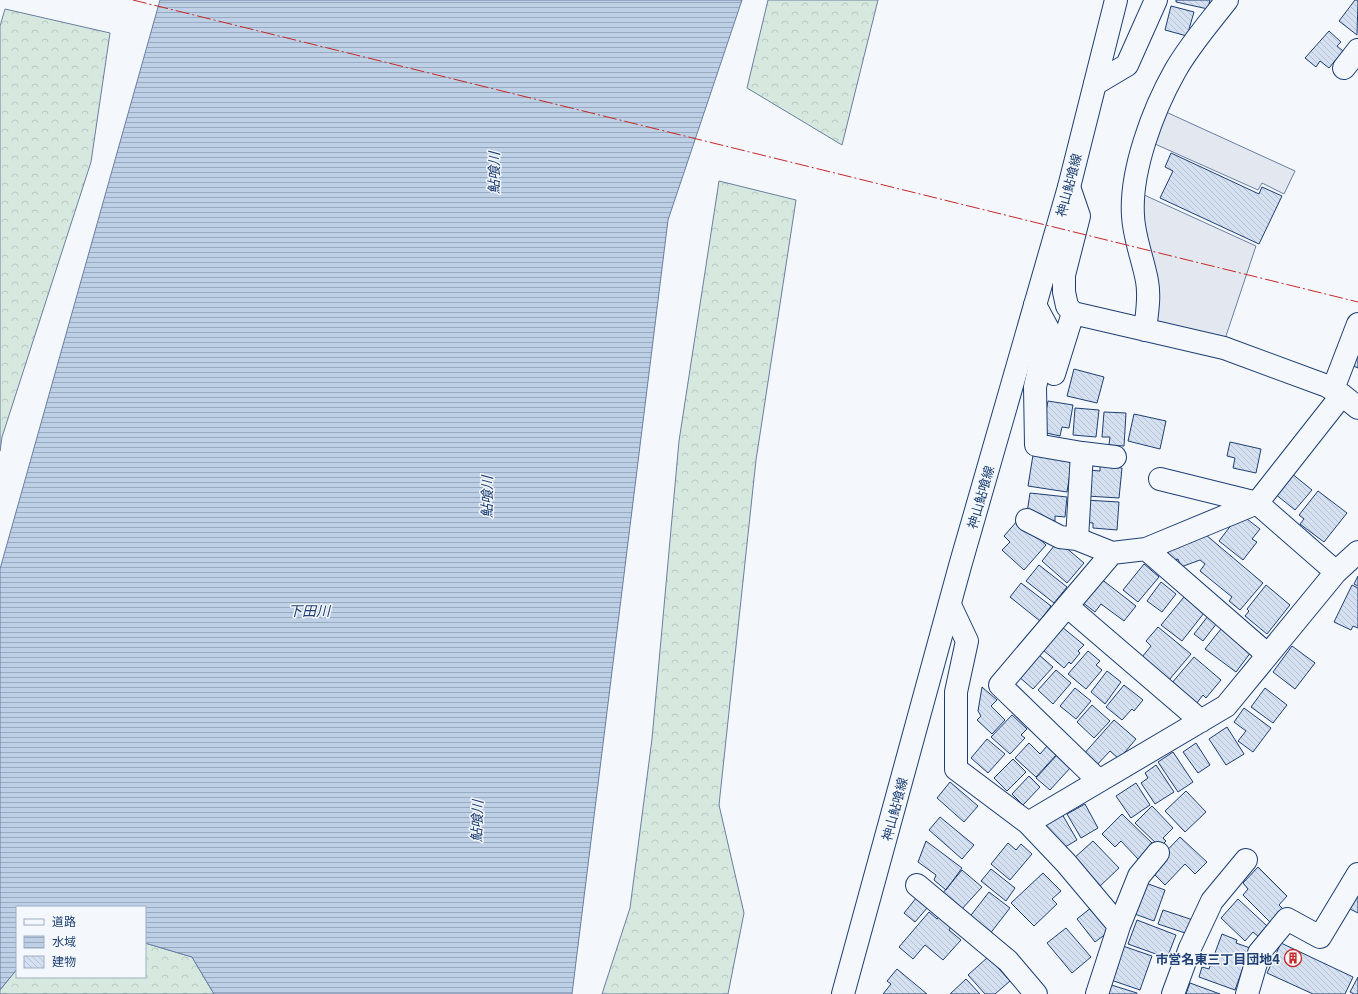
<svg xmlns="http://www.w3.org/2000/svg" width="1358" height="994" viewBox="0 0 1358 994" font-family="Georgia,'Noto Sans JP',serif">
<defs>
<pattern id="forest-crowns" width="20" height="18" patternUnits="userSpaceOnUse"><rect width="20" height="18" fill="#d7e8df"/><path d="M2 6a3 3 0 1 1 6 0M12 15a3 3 0 1 1 6 0" fill="none" stroke="#b8c8c3"/></pattern>
<pattern id="water-rules" width="6" height="5" patternUnits="userSpaceOnUse"><rect width="6" height="5" fill="#bed0e5"/><path d="M0 2.5h6" fill="none" stroke="#9aaabe"/></pattern>
<pattern id="building-back-hatch" width="6" height="6" patternUnits="userSpaceOnUse"><rect width="6" height="6" fill="#d5e0f0"/><path d="M-1 5l2 2M0 0l6 6M5-1l2 2" fill="none" stroke="#b6c1d1"/></pattern>
</defs>
<rect width="100%" height="100%" fill="#f4f7fb"/>
<!-- forest -->
<path fill="url(#forest-crowns)" stroke="#687fa3" d="M 768,0 L 878,0 L 842,145 L 747,88 Z
M 5,9 L 110,33 L 91,162 L 2,437 L 0,451 L 0,26 Z
M 719,181 L 796,200 L 756,460 L 719,805 L 744,913 L 728,994 L 602,994 L 630,908 L 652,739 L 679,441 Z
M 145,943 L 192,957 L 214,994 L 0,994 L 0,990 L 17,969 L 17,977 L 145,977 Z"/>
<!-- parking -->
<path fill="#e3e8f0" stroke="#687fa3" d="M 1166,112 L 1295,171 L 1284,194 L 1262,183 L 1258,190 L 1155,144 Z
M 1142,194 L 1256,246 L 1222,348 L 1154,321 L 1144,237 Z"/>
<!-- water -->
<path fill="url(#water-rules)" stroke="#687fa3" d="M 160,0 L 742,0 L 668,220 L 572,994 L 214,994 L 192,957 L 145,943 L 145,907 L 17,907 L 17,969 L 0,990 L 0,569 Z"/>
<!-- building -->
<path fill="url(#building-back-hatch)" stroke="#1d3f73" d="M 1176,0 L 1210,0 L 1208,9 L 1176,2 Z
M 1355,0 L 1358,0 L 1357,35 L 1339,21 Z
M 1171,6 L 1194,12 L 1187,36 L 1165,30 Z
M 1329,31 L 1341,42 L 1337,46 L 1343,51 L 1329,68 L 1320,61 L 1316,67 L 1305,58 Z
M 1171,153 L 1259,194 L 1262,187 L 1282,196 L 1259,244 L 1160,198 L 1173,171 L 1165,167 Z
M 1358,348 L 1358,368 L 1351,365 Z
M 1074,369 L 1104,377 L 1097,403 L 1067,396 Z
M 1048,401 L 1073,405 L 1069,428 L 1062,427 L 1060,436 L 1042,432 Z
M 1075,408 L 1099,410 L 1096,437 L 1073,435 Z
M 1104,412 L 1126,413 L 1124,446 L 1109,445 L 1110,437 L 1102,437 Z
M 1134,414 L 1166,421 L 1160,449 L 1128,441 Z
M 1230,442 L 1261,449 L 1256,473 L 1233,468 L 1235,458 L 1227,456 Z
M 1033,455 L 1072,460 L 1067,492 L 1028,486 Z
M 1100,466 L 1122,468 L 1119,498 L 1087,496 L 1089,470 L 1100,471 Z
M 1291,473 L 1312,490 L 1295,510 L 1274,493 Z
M 1318,491 L 1347,513 L 1324,542 L 1300,524 L 1304,519 L 1299,515 Z
M 1030,493 L 1067,497 L 1065,517 L 1055,516 L 1055,521 L 1036,519 L 1027,513 Z
M 1085,500 L 1119,502 L 1117,530 L 1093,528 L 1093,523 L 1083,522 Z
M 1243,516 L 1260,529 L 1252,539 L 1257,542 L 1243,560 L 1219,541 L 1235,520 Z
M 1018,520 L 1046,545 L 1024,570 L 1002,550 L 1010,542 L 1004,536 Z
M 1206,535 L 1263,583 L 1240,610 L 1229,601 L 1232,597 L 1200,571 L 1205,564 L 1200,560 L 1181,567 L 1178,559 L 1171,561 L 1167,549 Z
M 1058,541 L 1084,563 L 1067,583 L 1042,561 Z
M 1144,564 L 1159,577 L 1138,602 L 1123,590 Z
M 1039,565 L 1067,587 L 1054,603 L 1026,581 Z
M 1358,576 L 1358,586 L 1354,584 Z
M 1100,578 L 1136,606 L 1124,621 L 1101,604 L 1095,612 L 1082,602 Z
M 1161,582 L 1176,594 L 1162,612 L 1147,601 Z
M 1021,583 L 1051,606 L 1040,621 L 1010,597 Z
M 1266,585 L 1290,605 L 1267,634 L 1245,616 L 1249,611 L 1247,609 Z
M 1352,585 L 1358,588 L 1358,628 L 1353,626 L 1351,630 L 1334,622 Z
M 1184,597 L 1204,613 L 1182,641 L 1161,625 Z
M 1208,616 L 1217,623 L 1203,641 L 1194,634 Z
M 1062,627 L 1084,645 L 1078,651 L 1080,653 L 1071,664 L 1069,662 L 1064,668 L 1043,650 Z
M 1158,627 L 1191,654 L 1169,680 L 1142,657 L 1151,646 L 1146,641 Z
M 1221,629 L 1251,652 L 1236,672 L 1205,649 Z
M 1292,646 L 1315,663 L 1295,689 L 1273,672 Z
M 1088,651 L 1100,661 L 1096,665 L 1102,670 L 1086,689 L 1068,674 Z
M 1038,654 L 1053,667 L 1033,689 L 1018,676 Z
M 1194,657 L 1221,680 L 1206,698 L 1203,695 L 1196,704 L 1171,684 Z
M 1056,670 L 1071,683 L 1053,704 L 1038,690 Z
M 1107,671 L 1121,682 L 1105,704 L 1091,692 Z
M 1124,685 L 1143,700 L 1134,711 L 1132,709 L 1122,720 L 1106,707 Z
M 982,687 L 997,700 L 991,706 L 1005,720 L 992,734 L 977,720 L 981,716 L 978,711 Z
M 1075,688 L 1091,701 L 1076,719 L 1060,706 Z
M 1265,688 L 1287,705 L 1273,723 L 1251,707 Z
M 1092,705 L 1110,721 L 1094,738 L 1077,722 Z
M 1244,708 L 1271,728 L 1253,752 L 1238,741 L 1246,731 L 1234,722 Z
M 1012,715 L 1027,729 L 1021,735 L 1025,738 L 1010,754 L 991,737 Z
M 1114,720 L 1136,739 L 1119,759 L 1110,751 L 1095,767 L 1082,756 Z
M 1227,727 L 1244,754 L 1226,765 L 1209,739 Z
M 987,739 L 1005,754 L 988,773 L 971,758 Z
M 1029,743 L 1040,754 L 1048,745 L 1057,754 L 1036,777 L 1015,758 Z
M 1196,743 L 1210,765 L 1198,773 L 1183,752 Z
M 1173,752 L 1193,782 L 1178,792 L 1158,762 Z
M 1057,755 L 1071,767 L 1050,790 L 1036,778 Z
M 1013,759 L 1026,772 L 1007,791 L 994,778 Z
M 1156,765 L 1174,792 L 1155,804 L 1141,783 L 1148,778 L 1145,773 Z
M 1029,776 L 1040,787 L 1023,805 L 1012,794 Z
M 950,782 L 978,806 L 964,822 L 937,798 Z
M 1136,783 L 1150,805 L 1131,818 L 1116,796 Z
M 1186,791 L 1206,812 L 1185,832 L 1165,811 Z
M 1085,804 L 1098,828 L 1081,838 L 1067,814 Z
M 1152,806 L 1173,828 L 1163,838 L 1166,841 L 1160,847 L 1135,823 Z
M 1062,814 L 1077,840 L 1060,850 L 1045,824 Z
M 1122,814 L 1154,845 L 1139,860 L 1121,841 L 1115,847 L 1102,834 Z
M 940,817 L 974,845 L 962,859 L 929,830 Z
M 1180,837 L 1207,862 L 1195,874 L 1185,864 L 1165,885 L 1149,869 Z
M 926,841 L 962,868 L 946,890 L 934,880 L 936,875 L 918,862 Z
M 1093,841 L 1119,868 L 1098,888 L 1072,860 Z
M 1008,843 L 1016,850 L 1021,844 L 1032,854 L 1010,880 L 991,864 Z
M 1258,867 L 1287,896 L 1279,905 L 1283,909 L 1270,922 L 1243,895 L 1248,889 L 1243,883 Z
M 991,869 L 1015,888 L 1006,901 L 981,881 Z
M 962,870 L 982,887 L 961,910 L 942,894 Z
M 1043,873 L 1061,891 L 1052,899 L 1057,904 L 1034,926 L 1011,903 Z
M 1143,882 L 1165,890 L 1154,921 L 1132,913 Z
M 989,892 L 1010,908 L 989,935 L 968,919 Z
M 1358,892 L 1358,913 L 1350,909 Z
M 917,897 L 928,907 L 915,922 L 904,913 Z
M 1238,899 L 1268,927 L 1259,937 L 1253,932 L 1245,941 L 1221,918 Z
M 1092,907 L 1111,930 L 1095,942 L 1077,919 Z
M 1163,910 L 1193,920 L 1188,934 L 1158,924 Z
M 929,912 L 937,919 L 940,915 L 952,925 L 949,930 L 961,940 L 943,960 L 925,945 L 913,959 L 899,947 Z
M 1137,920 L 1176,935 L 1167,958 L 1128,944 Z
M 1066,928 L 1091,957 L 1072,973 L 1047,943 Z
M 1222,934 L 1237,940 L 1236,943 L 1250,948 L 1235,990 L 1199,977 L 1202,967 L 1209,969 Z
M 1281,943 L 1353,977 L 1345,994 L 1313,994 L 1267,973 Z
M 1120,945 L 1152,956 L 1140,990 L 1108,979 Z
M 988,957 L 1010,981 L 995,994 L 985,994 L 968,975 Z
M 897,969 L 927,994 L 883,994 L 891,984 L 887,981 Z
M 1358,977 L 1358,994 L 1354,994 L 1350,992 Z
M 966,979 L 980,994 L 950,994 Z
M 1190,983 L 1220,994 L 1186,994 Z
M 1108,984 L 1137,993 L 1137,994 L 1105,994 Z"/>
<g fill="none" stroke-linecap="round" stroke-linejoin="round">
<!-- minor casing -->
<g stroke="#1d3f73" stroke-width="24">
<path id="minor" d="M 1344,68 L 1358,50
M 1095,84 L 1127,65 L 1156,0
M 1069,187 L 1079,216 L 1064,275 L 1064,292 L 1067,306 L 1073,313 L 1224,348 L 1327,386 L 1342,395 L 1358,408
M 1035,305 L 1048,329 L 1035,387 L 1036,445 L 1082,453
M 1145,330 C 1147,313 1150,297 1147,281 C 1143,259 1134,238 1133,216 C 1130,171 1153,110 1175,71 C 1189,46 1209,23 1227,0
M 1054,374 L 1073,313
M 1333,389 L 1358,324
M 1160,479 L 1257,503 L 1342,395
M 1027,520 L 1060,537 L 1077,539
M 1146,549 L 1268,655
M 1112,553 L 1077,539 L 1082,453 L 1115,457
M 1336,572 L 1358,552
M 950,605 L 967,641 L 956,692 L 956,769 L 1028,823 L 1066,863 L 1119,926 L 1097,994
M 1067,606 L 1201,721
M 1028,823 L 1226,706 L 1336,572 L 1257,503 L 1146,549 L 1112,553 L 1000,685 L 1099,781
M 917,885 L 1008,961 L 1036,994
M 1119,926 L 1139,876 L 1158,853
M 1173,994 L 1190,948 L 1212,901 L 1246,860
M 1247,994 L 1259,953 L 1287,919 L 1320,937 L 1358,874"/>
</g>
<!-- major casing -->
<g stroke="#1d3f73" stroke-width="24">
<path id="major" d="M 843,994 L 960,566 L 1069,187 L 1116,0"/>
</g>
<!-- minor -->
<use href="#minor" stroke="#f4f7fb" stroke-width="22"/>
<!-- major -->
<use href="#major" stroke="#f4f7fb" stroke-width="22"/>
<!-- power -->
<path stroke="#c62828" stroke-width="1" stroke-dasharray="14 3 2 3" stroke-linecap="butt" d="M 133,0 L 1358,302"/>
</g>
<!-- icons -->
<defs>
<g id="building-ring" transform="scale(0.9)"><circle r="9.5" fill="#f4f7fb" stroke="#c62828" stroke-width="1.5"/><path d="M-4-6H4V6H1V3H-1V6H-4ZM-2.5-4.3h1.7v1.8h-1.7ZM.8-4.3h1.7v1.8H.8ZM-2.5-1h1.7V.8h-1.7ZM.8-1h1.7V.8H.8Z" fill="#c62828"/></g>
</defs>
<g fill-rule="evenodd">
<use href="#building-ring" x="1293" y="958"/>
</g>
<g text-anchor="middle" dominant-baseline="central" stroke-width="3" stroke-linejoin="round" paint-order="stroke">
<!-- street labels -->
<g font-size="13" fill="#1d3f73" stroke="#f4f7fb">
<text transform="translate(1068 185) rotate(-75)">神山鮎喰線</text>
<text transform="translate(980 497) rotate(-74)">神山鮎喰線</text>
<text transform="translate(894 809) rotate(-75)">神山鮎喰線</text>
</g>
<!-- poi labels -->
<g font-size="13" font-weight="bold" fill="#1d3f73" stroke="#f4f7fb" text-anchor="end">
<text x="1280" y="958">市営名東三丁目団地4</text>
</g>
<!-- water labels -->
<g font-size="14" font-style="italic" fill="#1d3f73" stroke="#f4f7fb">
<text transform="translate(493 173) rotate(-89)">鮎喰川</text>
<text transform="translate(486 497) rotate(-89)">鮎喰川</text>
<text x="309" y="610">下田川</text>
<text transform="translate(476 821) rotate(-88)">鮎喰川</text>
</g>
</g>
<!-- legend -->
<rect x="16" y="906" width="130" height="72" fill="#f4f7fb" stroke="#9eadc5"/>
<rect x="24" y="919" width="20" height="6" fill="#f4f7fb" stroke="#9eadc5"/>
<text x="52" y="926" font-size="12" fill="#1d3f73">道路</text>
<rect x="24" y="936" width="20" height="12" fill="url(#water-rules)" stroke="#9eadc5"/>
<text x="52" y="946" font-size="12" fill="#1d3f73">水域</text>
<rect x="24" y="956" width="20" height="12" fill="url(#building-back-hatch)" stroke="#9eadc5"/>
<text x="52" y="966" font-size="12" fill="#1d3f73">建物</text>
</svg>
